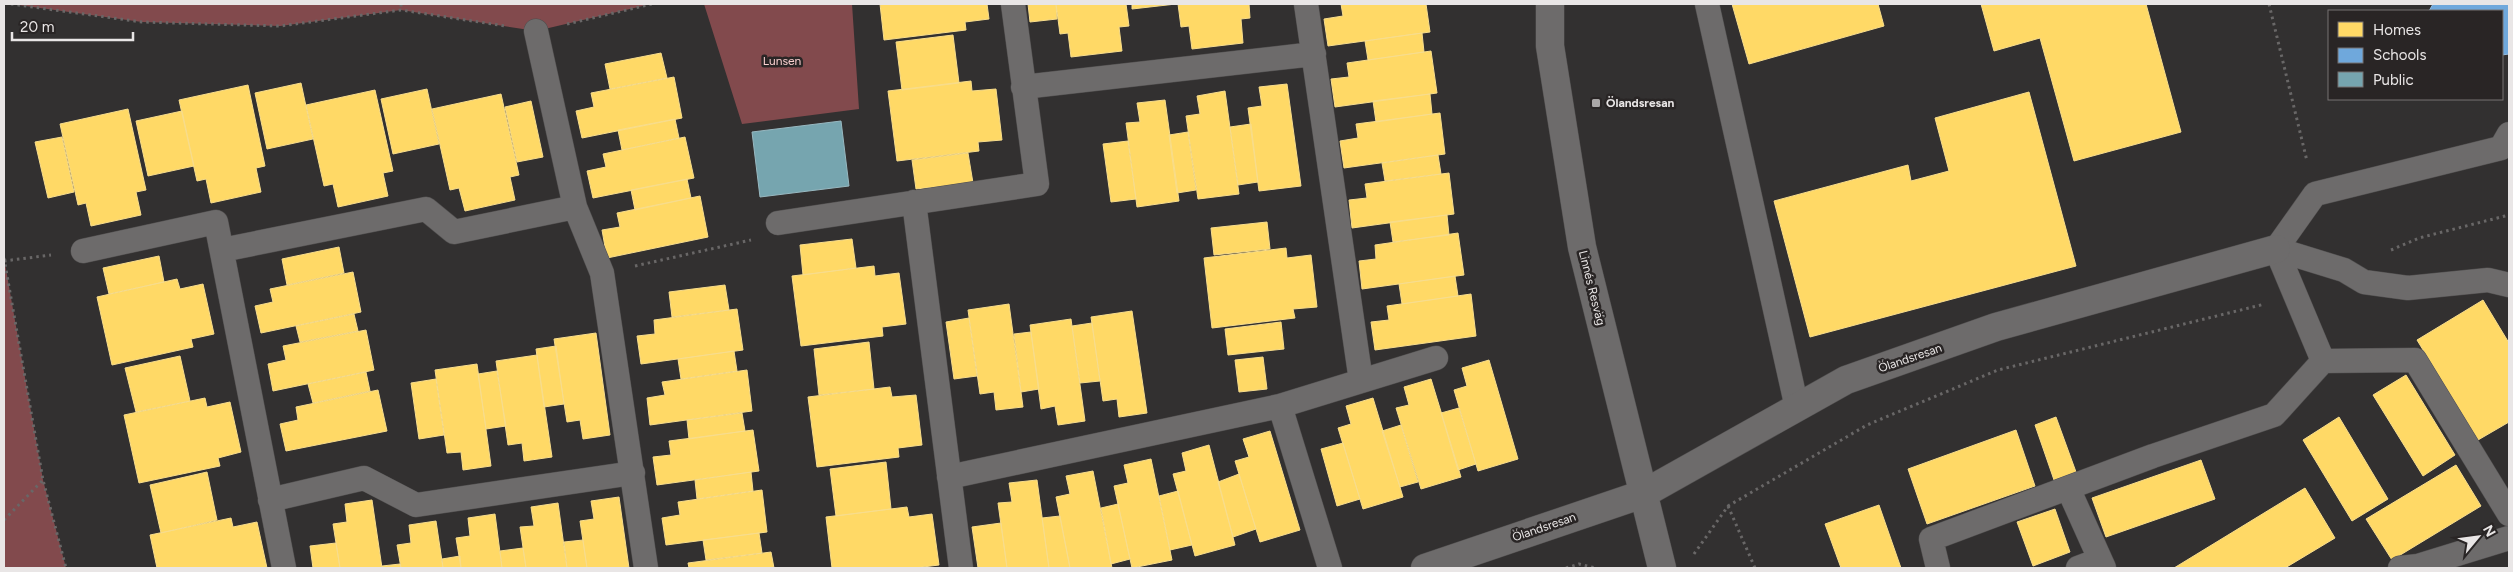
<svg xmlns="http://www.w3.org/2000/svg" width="2513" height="572" viewBox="0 0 2513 572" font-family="Figtree,sans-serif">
<rect width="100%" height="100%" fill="#323030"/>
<!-- forest -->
<path fill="#824a4d" d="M 11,4 L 651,4 L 536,31 L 401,10 L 280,26 L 142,22 Z
M 704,4 L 852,4 L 859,109 L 742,124 Z
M 4,258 L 43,480 L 66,568 L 4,568 Z"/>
<!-- homes -->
<path fill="#ffd966" stroke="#f8dd8c" d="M 880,4 L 987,4 L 989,19 L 965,22 L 966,30 L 884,40 Z
M 1028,4 L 1056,4 L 1057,19 L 1030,22 Z
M 1056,4 L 1126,4 L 1129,26 L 1119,27 L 1122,51 L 1071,57 L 1068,33 L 1060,34 Z
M 1132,4 L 1176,4 L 1132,9 Z
M 1178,4 L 1249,4 L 1250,18 L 1241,19 L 1243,43 L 1192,49 L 1189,26 L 1181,27 Z
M 1341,4 L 1426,4 L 1430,32 L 1328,46 L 1324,19 L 1343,16 Z
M 1732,4 L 1878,4 L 1884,26 L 1749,64 Z
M 1981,4 L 2146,4 L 2181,132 L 2074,161 L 2040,38 L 1994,51 Z
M 1422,33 L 1424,52 L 1368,60 L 1365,41 Z
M 953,35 L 959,83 L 902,90 L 896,42 Z
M 1431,51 L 1437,93 L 1335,107 L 1331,79 L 1349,77 L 1347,63 Z
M 661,53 L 667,78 L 610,89 L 605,64 Z
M 674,77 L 682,118 L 582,138 L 576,111 L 594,107 L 591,93 Z
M 971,81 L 972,91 L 996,89 L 1002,140 L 978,142 L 979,151 L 897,161 L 888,91 Z
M 301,83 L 313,139 L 267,149 L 255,93 Z
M 1287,84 L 1301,186 L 1259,191 L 1248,108 L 1262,106 L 1259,87 Z
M 248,85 L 265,166 L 256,168 L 261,192 L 211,203 L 206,179 L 197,181 L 179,100 Z
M 427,89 L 439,144 L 393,154 L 381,99 Z
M 375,90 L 393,171 L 383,173 L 388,196 L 338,207 L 333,184 L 324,186 L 306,105 Z
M 1225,91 L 1239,194 L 1198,199 L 1186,116 L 1200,114 L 1197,96 Z
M 2029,92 L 2076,266 L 1810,337 L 1774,201 L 1908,165 L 1911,181 L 1949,171 L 1935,118 Z
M 501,94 L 519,175 L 510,177 L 515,200 L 465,211 L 459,188 L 450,190 L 432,109 Z
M 1430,94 L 1432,114 L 1376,122 L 1373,101 Z
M 1165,100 L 1179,201 L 1137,207 L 1126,123 L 1140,122 L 1137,103 Z
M 531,101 L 543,157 L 517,162 L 505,107 Z
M 128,109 L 146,190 L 136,192 L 141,215 L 91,226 L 86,203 L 78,205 L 60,124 Z
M 182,111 L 194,166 L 148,176 L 136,121 Z
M 1440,113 L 1445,154 L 1344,168 L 1340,141 L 1358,138 L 1356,124 Z
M 675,119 L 679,138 L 622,150 L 618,130 Z
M 1251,124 L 1258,182 L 1238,185 L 1230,127 Z
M 1188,132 L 1196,190 L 1177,193 L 1169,135 Z
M 62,137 L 74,192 L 48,198 L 35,142 Z
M 685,137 L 694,178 L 593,198 L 587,171 L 606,167 L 603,154 Z
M 1128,141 L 1136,199 L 1111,202 L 1103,144 Z
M 968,153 L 973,183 L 916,189 L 912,160 Z
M 1438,155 L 1441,174 L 1385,181 L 1382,163 Z
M 1449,173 L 1454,214 L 1352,228 L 1349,200 L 1367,198 L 1365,184 Z
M 687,179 L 691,198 L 635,210 L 631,190 Z
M 700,196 L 708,237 L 607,258 L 602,230 L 620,227 L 617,213 Z
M 1447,215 L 1449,235 L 1393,242 L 1390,222 Z
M 1267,222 L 1270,249 L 1214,255 L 1211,228 Z
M 1458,233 L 1464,275 L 1362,289 L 1359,261 L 1376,259 L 1375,245 Z
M 852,239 L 856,268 L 803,275 L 800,245 Z
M 339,247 L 344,273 L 287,285 L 282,259 Z
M 1286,248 L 1287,258 L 1311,255 L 1317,307 L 1293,309 L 1295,318 L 1212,328 L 1204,258 Z
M 159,256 L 164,282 L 109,294 L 103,268 Z
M 874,266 L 875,276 L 899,273 L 906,324 L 882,327 L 883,336 L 801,346 L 792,276 Z
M 353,272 L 361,312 L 261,333 L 255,306 L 273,302 L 270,289 Z
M 1455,276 L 1458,296 L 1402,304 L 1399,284 Z
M 177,279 L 180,289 L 203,284 L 214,334 L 191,339 L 193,347 L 112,365 L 97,297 Z
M 725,285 L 729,310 L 672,317 L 669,292 Z
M 1471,294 L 1476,336 L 1375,350 L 1371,322 L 1389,320 L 1387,306 Z
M 2483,300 L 2509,343 L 2509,422 L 2478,440 L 2417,340 Z
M 1009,304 L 1023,407 L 996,410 L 994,392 L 980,394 L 968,310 Z
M 737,309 L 743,350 L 641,364 L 637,336 L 655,334 L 654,320 Z
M 1132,311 L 1147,413 L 1119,417 L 1117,399 L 1103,401 L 1091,317 Z
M 354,314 L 358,331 L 300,342 L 296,326 Z
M 969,318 L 977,376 L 954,379 L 946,322 Z
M 1071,319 L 1085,421 L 1058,425 L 1055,406 L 1041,409 L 1030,325 Z
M 1281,322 L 1284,349 L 1228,355 L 1225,329 Z
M 1092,323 L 1100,381 L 1080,383 L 1072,326 Z
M 366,330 L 374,370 L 273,391 L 268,364 L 286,360 L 283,346 Z
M 1031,332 L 1039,389 L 1021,392 L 1014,334 Z
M 596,333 L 610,435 L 583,439 L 580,420 L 567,422 L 554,339 Z
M 869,342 L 874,389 L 819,395 L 814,349 Z
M 556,346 L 564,404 L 544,407 L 536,349 Z
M 734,351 L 737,371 L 681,379 L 678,359 Z
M 537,355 L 552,457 L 524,461 L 522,443 L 508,445 L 496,361 Z
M 180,356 L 190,401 L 136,412 L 125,368 Z
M 1263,357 L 1267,389 L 1239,392 L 1235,360 Z
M 1489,360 L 1518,459 L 1478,471 L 1454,390 L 1467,386 L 1462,368 Z
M 477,364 L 491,466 L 463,470 L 461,452 L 447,453 L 435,370 Z
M 747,370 L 752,411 L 650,425 L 647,398 L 665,395 L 662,382 Z
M 497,371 L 506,426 L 486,429 L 478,374 Z
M 366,372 L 370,391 L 313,403 L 308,384 Z
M 2406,375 L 2455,455 L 2423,476 L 2373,395 Z
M 436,379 L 444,435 L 419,439 L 411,383 Z
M 1431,379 L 1461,477 L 1421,489 L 1396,408 L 1409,405 L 1404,387 Z
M 890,387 L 892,397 L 916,395 L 922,445 L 898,448 L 899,457 L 817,467 L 808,397 Z
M 378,390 L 387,431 L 286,451 L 280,424 L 298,420 L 296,407 Z
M 205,398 L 207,407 L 230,402 L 241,452 L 218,458 L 220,466 L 139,483 L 124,415 Z
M 1373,398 L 1403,497 L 1363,509 L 1338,428 L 1351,424 L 1346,406 Z
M 1459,408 L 1476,464 L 1458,470 L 1441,413 Z
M 742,413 L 745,431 L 689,439 L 687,420 Z
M 2056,417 L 2076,472 L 2054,480 L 2035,425 Z
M 2339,417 L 2388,499 L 2352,521 L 2303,440 Z
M 1401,425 L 1418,482 L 1400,487 L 1382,431 Z
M 753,430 L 759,471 L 657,485 L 653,457 L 671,455 L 669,441 Z
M 2016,430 L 2035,486 L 1927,524 L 1908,469 Z
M 1270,431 L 1300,530 L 1260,542 L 1235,461 L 1249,457 L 1243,439 Z
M 1343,443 L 1360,499 L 1337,506 L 1321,449 Z
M 1209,445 L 1235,545 L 1195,556 L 1173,474 L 1186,471 L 1182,453 Z
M 1151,459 L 1172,560 L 1132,568 L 1114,486 L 1128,483 L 1124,465 Z
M 2201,460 L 2215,499 L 2106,537 L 2092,498 Z
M 886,462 L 891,509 L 836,516 L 830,469 Z
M 2456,465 L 2481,506 L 2392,560 L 2366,519 Z
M 1093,471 L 1112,568 L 1070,568 L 1056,497 L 1070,494 L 1066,476 Z
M 207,472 L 217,520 L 161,533 L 150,485 Z
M 751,472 L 753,491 L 697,499 L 695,480 Z
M 1239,474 L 1256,529 L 1233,537 L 1218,482 Z
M 1037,480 L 1049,568 L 1007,568 L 998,503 L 1012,502 L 1009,483 Z
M 2305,488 L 2335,538 L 2285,568 L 2174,568 Z
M 762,490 L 767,532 L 666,545 L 662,518 L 680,515 L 678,502 Z
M 1178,491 L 1192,545 L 1170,550 L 1159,496 Z
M 619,497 L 629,568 L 587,568 L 580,521 L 594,519 L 591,501 Z
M 372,500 L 382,568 L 340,568 L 333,524 L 347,522 L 345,504 Z
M 558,503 L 567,568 L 526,568 L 520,527 L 534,526 L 531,507 Z
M 1118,504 L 1130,559 L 1111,564 L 1101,508 Z
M 1879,505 L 1901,568 L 1841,568 L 1825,524 Z
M 907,507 L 909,517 L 932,514 L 939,565 L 915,568 L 832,568 L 826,517 Z
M 2055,509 L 2070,552 L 2033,566 L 2017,522 Z
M 495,514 L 502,568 L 461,568 L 456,538 L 470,536 L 468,518 Z
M 1060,516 L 1070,568 L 1049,568 L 1042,518 Z
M 231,518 L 233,527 L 257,522 L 267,568 L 157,568 L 150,535 Z
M 436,521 L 443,568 L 401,568 L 397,545 L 411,543 L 409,525 Z
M 1001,523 L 1007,568 L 978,568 L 972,527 Z
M 759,533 L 762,553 L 706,560 L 703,540 Z
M 583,540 L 587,568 L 567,568 L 564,542 Z
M 336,543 L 340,568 L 313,568 L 310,546 Z
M 523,548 L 526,568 L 502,568 L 500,551 Z
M 771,552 L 774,568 L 689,568 L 688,563 Z
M 460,556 L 461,568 L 443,568 L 442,559 Z
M 400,564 L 401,568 L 382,568 L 382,566 Z"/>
<!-- schools -->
<path fill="#6fa8dc" stroke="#94bbdf" d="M 2433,4 L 2509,4 L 2509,54 L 2502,55 L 2502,11 L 2429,11 Z"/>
<!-- public -->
<path fill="#76a5af" stroke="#98b8c0" d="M 841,121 L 849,186 L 760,197 L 752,132 Z"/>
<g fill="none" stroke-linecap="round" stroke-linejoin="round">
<!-- lane casing -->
<g stroke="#504e4e" stroke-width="25">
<path id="lane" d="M 1306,4 L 1361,381
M 1707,4 L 1797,408
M 536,31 L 575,207 L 602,273 L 646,568
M 1023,87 L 1314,54
M 914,202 L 961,568
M 778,223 L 1037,184 L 1013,4
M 2276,249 L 2315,194 L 2501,148 L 2509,134
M 2276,249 L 2344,270 L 2364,282 L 2408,288 L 2488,280 L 2509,285
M 222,250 L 426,209 L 454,232 L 575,207
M 83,251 L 216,222 L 284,568
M 2323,361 L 2415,360 L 2509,514
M 949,477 L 1280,406
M 2068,488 L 2104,568
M 270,500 L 364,478 L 416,505 L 633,473
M 1330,568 L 1280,406 L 1436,358
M 1938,568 L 1931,539 L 2153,456 L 2274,415 L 2323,361 L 2276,249
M 2078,568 L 2099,560
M 2400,568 L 2418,566 L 2509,538"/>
</g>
<!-- street casing -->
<g stroke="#504e4e" stroke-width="29">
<path id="street" d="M 1550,4 L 1550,46 L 1582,247 L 1662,568
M 1425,568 L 1643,494 L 1846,380 L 1996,327 L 2276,249"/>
</g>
<!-- path -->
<path stroke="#696767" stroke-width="3" stroke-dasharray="2.5 4" stroke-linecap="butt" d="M 11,4 L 142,22 L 280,26 L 401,10 L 505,26
M 401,4 L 401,10
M 2269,4 L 2307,161
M 567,24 L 652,4
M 2391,250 L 2419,238 L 2509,215
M 4,258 L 43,480 L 66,568
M 4,261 L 51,255
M 635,266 L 751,240
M 1728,506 L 1755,568
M 4,520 L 43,480
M 1694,554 L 1728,506 L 1867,425 L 1998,370 L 2265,304
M 1566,568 L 1579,564 L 1596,568"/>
<!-- lane -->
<use href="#lane" stroke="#6d6b6b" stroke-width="24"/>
<!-- street -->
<use href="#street" stroke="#6d6b6b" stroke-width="28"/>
</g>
<!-- markers -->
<rect fill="#a9a6a6" stroke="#292525" stroke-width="2" x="1591" y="98" width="10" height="10" rx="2.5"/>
<g text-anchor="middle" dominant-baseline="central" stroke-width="5" stroke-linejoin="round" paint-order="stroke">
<!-- park labels -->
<g font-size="12" fill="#f9cfcf" stroke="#292525">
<text x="782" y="61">Lunsen</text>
</g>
<!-- poi labels -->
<g font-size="12" font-weight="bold" fill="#e9e6e6" stroke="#292525" text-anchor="start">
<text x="1606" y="103">Ölandsresan</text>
</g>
<!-- street labels -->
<g font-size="12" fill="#e9e6e6" stroke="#292525">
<text transform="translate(1592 288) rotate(76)">Linnés Resväg</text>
<text transform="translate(1910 358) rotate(-19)">Ölandsresan</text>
<text transform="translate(1544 527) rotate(-19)">Ölandsresan</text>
</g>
</g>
<!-- border -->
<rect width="2513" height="572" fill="none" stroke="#e9e6e6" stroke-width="10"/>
<!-- legend -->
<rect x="2328" y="10" width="175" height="90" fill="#292525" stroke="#767272"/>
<rect x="2338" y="22" width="25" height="15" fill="#ffd966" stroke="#767272"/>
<text x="2373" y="35" font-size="15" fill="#e9e6e6">Homes</text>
<rect x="2338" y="48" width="25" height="15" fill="#6fa8dc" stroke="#767272"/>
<text x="2373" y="60" font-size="15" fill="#e9e6e6">Schools</text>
<rect x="2338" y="72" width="25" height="15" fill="#76a5af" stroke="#767272"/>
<text x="2373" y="85" font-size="15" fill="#e9e6e6">Public</text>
<!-- north arrow -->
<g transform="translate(2478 537) rotate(61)" stroke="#292525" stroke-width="4" paint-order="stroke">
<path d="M0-4L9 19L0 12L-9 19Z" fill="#e9e6e6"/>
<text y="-8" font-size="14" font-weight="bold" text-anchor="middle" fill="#e9e6e6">N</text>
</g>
<!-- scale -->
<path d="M12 32v8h121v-8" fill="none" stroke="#e9e6e6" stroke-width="2.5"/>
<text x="20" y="32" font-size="15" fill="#e9e6e6" stroke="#292525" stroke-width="4" paint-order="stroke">20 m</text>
</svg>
